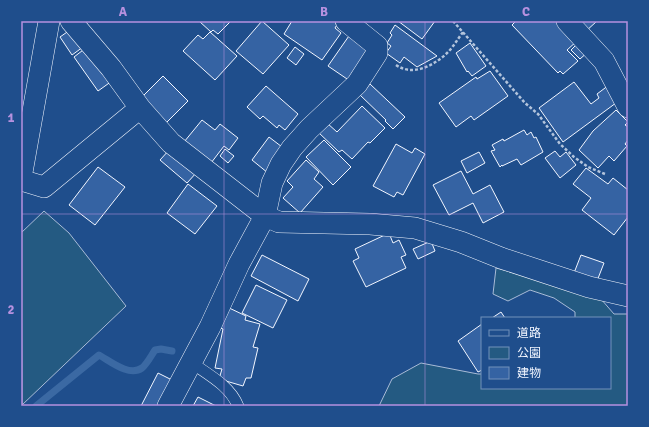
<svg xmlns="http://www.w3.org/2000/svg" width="649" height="427" viewBox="0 0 649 427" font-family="Signika,'Noto Sans JP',sans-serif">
<rect width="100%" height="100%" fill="#1f4e8c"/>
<!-- green -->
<path fill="#245a82" stroke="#a8bbd7" d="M 44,211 L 69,233 L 126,306 L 22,405 L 21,233 Z
M 496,268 L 561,286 L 601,299 L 614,314 L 628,314 L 628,406 L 379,406 L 392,379 L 421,363 L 478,374 L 482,374 L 482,388 L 610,388 L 610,318 L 575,318 L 575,312 L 554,298 L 530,290 L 508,301 L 493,294 Z"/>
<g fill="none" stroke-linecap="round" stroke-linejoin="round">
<!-- stream -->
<path stroke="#3b69a3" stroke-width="7" d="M 36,406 L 99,355 C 110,361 129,377 142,368 C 147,364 151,356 155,350 L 161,349 L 172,351"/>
</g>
<!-- building -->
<path fill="#3563a3" stroke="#f2f6ff" d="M 199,21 L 231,21 L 218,34 L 213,30 L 211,32 Z
M 262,21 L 289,45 L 263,74 L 236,51 Z
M 292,21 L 336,21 L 338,23 L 335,28 L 341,33 L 322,60 L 284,34 Z
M 398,21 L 435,21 L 422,39 Z
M 516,21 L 558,21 L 577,41 L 567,50 L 578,61 L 563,74 L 560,71 L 558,73 L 512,25 Z
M 574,21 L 597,21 L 585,32 Z
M 395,25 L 437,56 L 417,67 L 404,57 L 400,63 L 386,53 L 391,46 L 387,43 L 392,35 L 390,33 Z
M 70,30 L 83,47 L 72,55 L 60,37 Z
M 210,32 L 237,56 L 215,80 L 183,51 L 198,35 L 203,39 Z
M 351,33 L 373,47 L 350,81 L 328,66 Z
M 579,42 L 589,51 L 580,59 L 571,50 Z
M 470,43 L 486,66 L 472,76 L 468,71 L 467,72 L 456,53 Z
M 87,47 L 112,81 L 98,91 L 74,57 Z
M 295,47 L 304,54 L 296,65 L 287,58 Z
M 490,71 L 508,96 L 474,120 L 471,116 L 456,127 L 439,103 L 476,77 L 477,79 Z
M 163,76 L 188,101 L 164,125 L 139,100 Z
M 574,82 L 591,104 L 599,98 L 597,94 L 609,85 L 620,100 L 563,142 L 539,108 Z
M 370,84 L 405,117 L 393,129 L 385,121 L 386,120 L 360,95 Z
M 266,86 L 298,114 L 285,130 L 279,125 L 277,128 L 263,116 L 260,119 L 247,107 Z
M 362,106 L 385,128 L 370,143 L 368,142 L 352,159 L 342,150 L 339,152 L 318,132 L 327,123 L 337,132 Z
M 616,110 L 628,122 L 625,125 L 628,127 L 628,140 L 625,144 L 627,146 L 614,161 L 609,156 L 598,168 L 579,150 L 593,131 Z
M 202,120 L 215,130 L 220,124 L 238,138 L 229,150 L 224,146 L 211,163 L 184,142 Z
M 524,130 L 527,135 L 531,132 L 534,138 L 536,137 L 543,152 L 521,165 L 517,159 L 502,166 L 502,165 L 500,167 L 491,151 L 495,150 L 492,145 L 503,139 L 504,141 Z
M 269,137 L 286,150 L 268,173 L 252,160 Z
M 324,140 L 351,167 L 333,185 L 306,157 Z
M 396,144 L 412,153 L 415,148 L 425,154 L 403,195 L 397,192 L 394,197 L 373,186 Z
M 170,149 L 197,172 L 187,183 L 160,160 Z
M 225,149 L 234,156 L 228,163 L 220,156 Z
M 555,151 L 560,157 L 566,152 L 576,165 L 560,178 L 545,158 Z
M 479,152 L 485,163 L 467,173 L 461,161 Z
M 306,160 L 319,172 L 314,179 L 323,187 L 300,213 L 283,198 L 293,187 L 287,181 Z
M 98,167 L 125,187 L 95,225 L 69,205 Z
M 586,168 L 608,184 L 613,178 L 628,190 L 628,217 L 614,235 L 582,210 L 591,198 L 573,184 Z
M 461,171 L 473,194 L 490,185 L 504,212 L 483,223 L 473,203 L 449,215 L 433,185 Z
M 188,184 L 217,206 L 195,234 L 167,213 Z
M 389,233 L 393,243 L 399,240 L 406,255 L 401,257 L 406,268 L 366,287 L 353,261 L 359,258 L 355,249 Z
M 431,241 L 435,251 L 418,259 L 413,249 Z
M 262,255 L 309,279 L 298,301 L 251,276 Z
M 581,255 L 604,263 L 597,281 L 574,273 Z
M 256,285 L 287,300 L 273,328 L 242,313 Z
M 225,306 L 246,316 L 245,320 L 260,324 L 253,347 L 258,348 L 251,378 L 246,378 L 243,386 L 219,379 L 222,369 L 215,368 L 223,329 L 217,327 Z
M 501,312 L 505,318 L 492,318 Z
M 482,324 L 482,370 L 478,372 L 458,341 Z
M 158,373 L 176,382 L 163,406 L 141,406 Z
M 198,397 L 216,406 L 193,406 Z"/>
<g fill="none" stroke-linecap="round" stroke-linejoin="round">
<!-- service casing -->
<g stroke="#f2f6ff" stroke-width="12">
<path id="service" d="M 192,363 C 209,375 230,386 238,406"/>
</g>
<!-- minor casing -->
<g stroke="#f2f6ff" stroke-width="22">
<path id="minor" d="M 71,21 L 111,68 L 140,108 L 171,143 L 265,216 L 279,222 L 370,224 L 415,228 L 461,242 L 501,258 L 589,287 L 628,296
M 567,21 L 604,61 L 628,107
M 21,178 L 49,21
M 21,180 L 44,187 L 140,108
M 168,406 L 210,327 L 239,264 L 265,216 L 272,183 L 281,164 L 292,148 L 309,129 L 357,84 L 377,53 L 377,46 L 346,21"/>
</g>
<!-- path -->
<path stroke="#b3c4dc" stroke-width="2.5" stroke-dasharray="3 2" stroke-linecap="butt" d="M 453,21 L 525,103 L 538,114 L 560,144 L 574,157 L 588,167 L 605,174
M 396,65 C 412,76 431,67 445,55 C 452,49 457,40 463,32"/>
<!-- service -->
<use href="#service" stroke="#1f4e8c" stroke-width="11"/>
<!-- minor -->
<use href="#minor" stroke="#1f4e8c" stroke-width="21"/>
</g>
<!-- grid -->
<path fill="none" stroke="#b691df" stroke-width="1" stroke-opacity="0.55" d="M 224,21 L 224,406M 425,21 L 425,406M 21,214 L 628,214"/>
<!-- border -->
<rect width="649" height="427" fill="none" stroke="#1f4e8c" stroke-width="44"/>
<!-- legend -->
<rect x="481" y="317" width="130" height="72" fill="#1f4e8c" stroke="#7391ba"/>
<rect x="489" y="330" width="20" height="6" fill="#1f4e8c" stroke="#7391ba"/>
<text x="517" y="337" font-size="12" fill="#f2f6ff">道路</text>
<rect x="489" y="347" width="20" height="12" fill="#245a82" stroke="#7391ba"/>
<text x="517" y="357" font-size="12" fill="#f2f6ff">公園</text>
<rect x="489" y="367" width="20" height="12" fill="#3563a3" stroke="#7391ba"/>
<text x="517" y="377" font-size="12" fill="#f2f6ff">建物</text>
<rect x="22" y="22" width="605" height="383" fill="none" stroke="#b691df" stroke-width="1.5"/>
<g font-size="13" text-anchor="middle" font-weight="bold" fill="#b691df">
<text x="123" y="16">A</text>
<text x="324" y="16">B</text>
<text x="526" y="16">C</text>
<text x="11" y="122">1</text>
<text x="11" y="314">2</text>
</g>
</svg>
